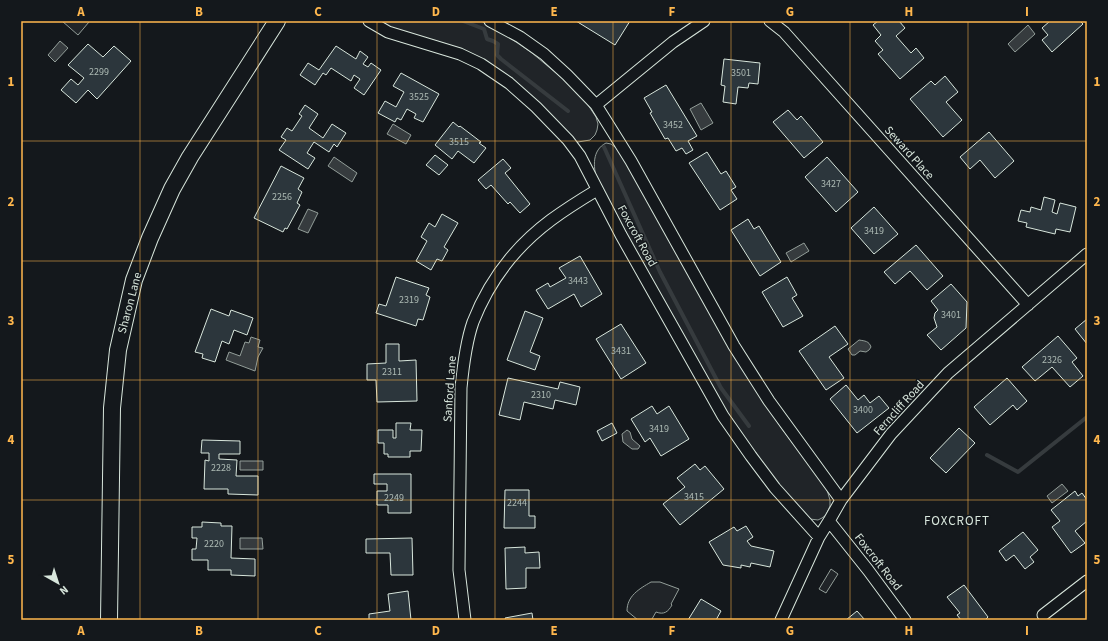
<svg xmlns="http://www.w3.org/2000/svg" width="1108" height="641" viewBox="0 0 1108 641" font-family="'Source Sans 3',sans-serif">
<rect width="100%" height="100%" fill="#14181c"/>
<!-- green -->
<path fill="#202428" stroke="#939e99" d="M 62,21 L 88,21 L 89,22 L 78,35 Z
M 376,21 L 481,21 L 500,31 L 532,53 L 562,78 L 586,102 L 596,117 L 598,124 L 597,130 L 595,135 L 590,140 L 578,142 L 575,141 L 564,130 L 448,45 L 388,27 Z
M 606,143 L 611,144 L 619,150 L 733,355 L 782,429 L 814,471 L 827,490 L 830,500 L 830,506 L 826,515 L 822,518 L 818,520 L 810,519 L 798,509 L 764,466 L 726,412 L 644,269 L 597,179 C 593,167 592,150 606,143 Z
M 831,569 L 838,574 L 826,593 L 819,589 Z
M 651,582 L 660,582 L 679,589 L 671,604 L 672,605 C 668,612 664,615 656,612 L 652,619 L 653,620 L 638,620 L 627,611 C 627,596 639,589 651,582 Z"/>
<!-- water -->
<path fill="#363b3e" stroke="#939e99" d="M 1028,25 L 1035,34 L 1015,52 L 1008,44 Z
M 60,41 L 68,48 L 55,62 L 48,55 Z
M 701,103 L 713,123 L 701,130 L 690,109 Z
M 393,124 L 411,135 L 406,144 L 387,134 Z
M 334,157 L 357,173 L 352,182 L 328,166 Z
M 308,209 L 318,213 L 308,233 L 298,229 Z
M 804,243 L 809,251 L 791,262 L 786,253 Z
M 251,337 L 260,340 L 258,347 L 263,348 L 258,357 L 255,371 L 226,360 L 229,352 L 240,356 L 245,342 L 249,343 Z
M 859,340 C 865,341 869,341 871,347 L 869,350 L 866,352 L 860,351 L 855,355 L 852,355 L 848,349 Z
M 627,430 L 630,432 L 632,439 L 640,446 L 638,449 L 632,449 L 623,442 L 622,434 Z
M 240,461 L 263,461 L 263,470 L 240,470 Z
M 1062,484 L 1068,491 L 1052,503 L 1047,496 Z
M 240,538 L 262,538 L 263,549 L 240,549 Z"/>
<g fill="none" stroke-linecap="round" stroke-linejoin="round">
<!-- stream -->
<path stroke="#363b3e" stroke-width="4" d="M 463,21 L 484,29 L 487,39 L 493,41 L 498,44 L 497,55 L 501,59 L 568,111
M 604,147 L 660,272 L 721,388 L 749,426
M 987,455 L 1018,472 L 1087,417"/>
</g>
<!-- building -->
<path fill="#2c363c" stroke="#d8e6dc" d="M 576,21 L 630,21 L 615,45 Z
M 878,21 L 899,21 L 905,28 L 896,36 L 911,53 L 916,48 L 924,58 L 900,79 L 878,54 L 883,50 L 875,41 L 881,35 L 873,25 Z
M 1050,21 L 1080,21 L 1083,24 L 1052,52 L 1042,40 L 1048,35 L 1042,28 Z
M 88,44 L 103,57 L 114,46 L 131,61 L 97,99 L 88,90 L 76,103 L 61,90 L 71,79 L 78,85 L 84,78 L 68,65 Z
M 336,46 L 356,59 L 360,51 L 368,57 L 363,64 L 368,67 L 371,63 L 381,70 L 364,95 L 354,88 L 360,79 L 354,75 L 351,81 L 331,68 L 326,75 L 323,73 L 315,85 L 300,75 L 308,63 L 319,70 Z
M 724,59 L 760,63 L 758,84 L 749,83 L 748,88 L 738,87 L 736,104 L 723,102 L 725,86 L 721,85 Z
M 401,73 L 439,94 L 423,122 L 414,118 L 416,114 L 407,109 L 401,120 L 397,118 L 395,122 L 378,113 L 385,101 L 396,107 L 404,92 L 393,86 Z
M 945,76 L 958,92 L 946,102 L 962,120 L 943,137 L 910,99 L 931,81 L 935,85 Z
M 666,85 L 697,136 L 688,141 L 693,150 L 686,154 L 682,148 L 676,151 L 668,138 L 665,139 L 650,113 L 652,112 L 644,98 Z
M 305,105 L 318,114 L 309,128 L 323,138 L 332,124 L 346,133 L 337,147 L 334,144 L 329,152 L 314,142 L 307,153 L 315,158 L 308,169 L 279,150 L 286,140 L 281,137 L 287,128 L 292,131 L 302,116 L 299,114 Z
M 788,110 L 797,120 L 801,116 L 823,142 L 804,158 L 773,122 Z
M 453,122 L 459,127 L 460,126 L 481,142 L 479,143 L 486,148 L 474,163 L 458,151 L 452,159 L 435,145 Z
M 989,132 L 1014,161 L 995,178 L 980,160 L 970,169 L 960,157 Z
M 707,152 L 721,174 L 726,171 L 736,187 L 731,190 L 737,199 L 720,210 L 689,163 Z
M 435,155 L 448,165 L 439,175 L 426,165 Z
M 827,157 L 858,192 L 836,212 L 805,177 Z
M 503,159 L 511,168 L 505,173 L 530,204 L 520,213 L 510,202 L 508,204 L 491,185 L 486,189 L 478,180 Z
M 281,166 L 304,178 L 298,189 L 302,192 L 297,203 L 300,205 L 287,229 L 285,228 L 283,232 L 254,218 Z
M 1044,197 L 1055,200 L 1052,212 L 1057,214 L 1060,203 L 1076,207 L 1070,232 L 1056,229 L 1055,234 L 1026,227 L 1027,223 L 1018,221 L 1021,210 L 1030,212 L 1031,207 L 1041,210 Z
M 874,207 L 898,234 L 874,254 L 851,228 Z
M 442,214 L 458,223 L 444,247 L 448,250 L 442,261 L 437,259 L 431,270 L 416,261 L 427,241 L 421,237 L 429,223 L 435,227 Z
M 748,219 L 754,229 L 759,226 L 781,262 L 760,276 L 731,230 Z
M 916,245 L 943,276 L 927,290 L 910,271 L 895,284 L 884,272 Z
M 580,256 L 602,294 L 581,307 L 574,294 L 548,309 L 536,290 L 548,283 L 550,287 L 566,278 L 559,268 Z
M 396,277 L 429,288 L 426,295 L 430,297 L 423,320 L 418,319 L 416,326 L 376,313 L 379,304 L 386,306 Z
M 787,277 L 797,295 L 792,298 L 803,316 L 783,327 L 762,292 Z
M 951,284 L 967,302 L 966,328 L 941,350 L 927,335 L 937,327 L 934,318 L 935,313 L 938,310 L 931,301 Z
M 211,309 L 229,316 L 231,310 L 253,318 L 247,335 L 234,330 L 229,344 L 222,341 L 215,362 L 202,358 L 203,354 L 195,352 Z
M 525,311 L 543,318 L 530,352 L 540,356 L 535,370 L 507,360 Z
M 1087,319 L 1087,344 L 1075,329 Z
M 621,324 L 646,363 L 621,379 L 596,339 Z
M 835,326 L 848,344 L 829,357 L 844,378 L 826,390 L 799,351 Z
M 1058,336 L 1077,358 L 1072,362 L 1083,376 L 1070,387 L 1052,367 L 1035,381 L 1022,367 Z
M 386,344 L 399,344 L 399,361 L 416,360 L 417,401 L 377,402 L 376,380 L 367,380 L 367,364 L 386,363 Z
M 508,378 L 558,389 L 560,382 L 580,387 L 576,405 L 555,400 L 553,409 L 524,402 L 520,420 L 499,415 Z
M 1007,378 L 1027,401 L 1017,410 L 1013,405 L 990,425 L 974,407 Z
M 846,385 L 858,400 L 864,395 L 870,403 L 879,396 L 889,408 L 857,433 L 830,399 Z
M 652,406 L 657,414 L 669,406 L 689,439 L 661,456 L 650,438 L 645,442 L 631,419 Z
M 396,423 L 411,423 L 410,430 L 422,430 L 421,451 L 410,451 L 410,457 L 388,457 L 388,454 L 384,454 L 384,443 L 378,443 L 378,430 L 393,430 L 393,438 L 396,438 Z
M 612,423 L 617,433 L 602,441 L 597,431 Z
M 959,428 L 975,443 L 946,473 L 930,458 Z
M 202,440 L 240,441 L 240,454 L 219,454 L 219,459 L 237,460 L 236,476 L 258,476 L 258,495 L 228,494 L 228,489 L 204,489 L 205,460 L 209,461 L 209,453 L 201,453 Z
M 695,464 L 700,470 L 705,466 L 724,489 L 680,525 L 663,504 L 685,487 L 677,478 Z
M 374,474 L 411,474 L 411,513 L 388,513 L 388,505 L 377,505 L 377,491 L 387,491 L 387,484 L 374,484 Z
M 505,490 L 529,490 L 529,516 L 535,516 L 535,528 L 504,528 Z
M 1075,491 L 1078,496 L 1082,493 L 1087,500 L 1087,521 L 1075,531 L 1085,543 L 1071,553 L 1052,527 L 1060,521 L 1051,510 Z
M 202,522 L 221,523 L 221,526 L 232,526 L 231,558 L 255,559 L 255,576 L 231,575 L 231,570 L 208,570 L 208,560 L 192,560 L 192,549 L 196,549 L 197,538 L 192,538 L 192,527 L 202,527 Z
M 746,526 L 753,537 L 747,541 L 751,546 L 774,551 L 770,567 L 751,563 L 750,567 L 741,565 L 741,568 L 723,565 L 709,542 L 734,527 L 737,531 Z
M 1023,532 L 1038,550 L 1030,557 L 1034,562 L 1025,569 L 1014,555 L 1006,561 L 999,551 Z
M 412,538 L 413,575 L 391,575 L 390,553 L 366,553 L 366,539 Z
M 525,547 L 525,553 L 539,552 L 540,568 L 526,568 L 526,588 L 506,589 L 505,548 Z
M 964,585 L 988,617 L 985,620 L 961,620 L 957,615 L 960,613 L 947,597 Z
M 408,591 L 411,620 L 369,620 L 369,614 L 390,611 L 388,594 Z
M 701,599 L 721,611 L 716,620 L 688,620 Z
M 857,611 L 865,620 L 846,620 Z
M 532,613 L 533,620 L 506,620 L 505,618 Z"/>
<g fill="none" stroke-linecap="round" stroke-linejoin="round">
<!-- minor casing -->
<g stroke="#d8e6dc" stroke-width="13">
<path id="minor" d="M 369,21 L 388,32 L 460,54 L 481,64 L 509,83 L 536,107 L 568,140 L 580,156 L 621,235 L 723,416 L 751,456 L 775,488 L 819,537
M 490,21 L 520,37 L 544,54 L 567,75 L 596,105 L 631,161 L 734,346 L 769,401 L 841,500
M 770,21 L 784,32 L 1028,305
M 596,105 L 673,42 L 704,21
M 829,521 L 868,570 L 905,620
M 1043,615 L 1087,581
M 465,620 L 459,570 L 461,388 C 463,367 466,342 473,322 C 489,281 516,246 551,220 C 566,209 582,199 597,190
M 781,620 L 819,537 L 829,521 L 841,500 L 891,434 L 948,373 L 1087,254"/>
</g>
<!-- secondary casing -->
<g stroke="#d8e6dc" stroke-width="18">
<path id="secondary" d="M 109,620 L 112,408 L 118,350 L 134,280 L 150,238 L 172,189 L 190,157 L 277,21"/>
</g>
<!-- minor -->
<use href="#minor" stroke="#14181c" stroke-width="11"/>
<!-- secondary -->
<use href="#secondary" stroke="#14181c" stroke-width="16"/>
</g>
<!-- grid -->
<path fill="none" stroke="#ffb74d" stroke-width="1" stroke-opacity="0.55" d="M 140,21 L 140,620M 258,21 L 258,620M 377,21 L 377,620M 495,21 L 495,620M 613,21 L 613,620M 731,21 L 731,620M 850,21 L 850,620M 968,21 L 968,620M 21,141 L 1087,141M 21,261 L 1087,261M 21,380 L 1087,380M 21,500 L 1087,500"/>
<g text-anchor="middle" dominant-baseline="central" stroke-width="3" stroke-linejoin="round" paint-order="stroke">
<!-- number labels -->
<g font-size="10" fill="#adbab4">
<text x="99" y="72">2299</text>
<text x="741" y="73">3501</text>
<text x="419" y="97">3525</text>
<text x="673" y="125">3452</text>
<text x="459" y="142">3515</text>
<text x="831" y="184">3427</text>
<text x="282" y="197">2256</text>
<text x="874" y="231">3419</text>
<text x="578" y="281">3443</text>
<text x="409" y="300">2319</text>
<text x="951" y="315">3401</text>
<text x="621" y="351">3431</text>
<text x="1052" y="360">2326</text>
<text x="392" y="372">2311</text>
<text x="541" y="395">2310</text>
<text x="863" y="410">3400</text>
<text x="659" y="429">3419</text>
<text x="221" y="468">2228</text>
<text x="694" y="497">3415</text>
<text x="394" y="498">2249</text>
<text x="517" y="503">2244</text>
<text x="214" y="544">2220</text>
</g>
<!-- street labels -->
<g font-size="12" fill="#d8e6dc" stroke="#14181c">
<text transform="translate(909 153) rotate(48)">Seward Place</text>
<text transform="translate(637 236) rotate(61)">Foxcroft Road</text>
<text transform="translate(130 303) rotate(-75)">Sharon Lane</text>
<text transform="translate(450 389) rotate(-86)">Sanford Lane</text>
<text transform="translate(899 408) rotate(-48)">Ferncliff Road</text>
<text transform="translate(878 562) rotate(52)">Foxcroft Road</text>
</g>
<!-- neighbourhood labels -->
<g font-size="13" letter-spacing="1" fill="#d8e6dc" stroke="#14181c">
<text x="957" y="521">FOXCROFT</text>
</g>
</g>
<!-- border -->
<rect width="1108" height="641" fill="none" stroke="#14181c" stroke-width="44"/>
<!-- north arrow -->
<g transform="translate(58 583) rotate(141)" stroke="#14181c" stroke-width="3" paint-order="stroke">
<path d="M0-3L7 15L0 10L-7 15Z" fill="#d8e6dc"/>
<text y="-6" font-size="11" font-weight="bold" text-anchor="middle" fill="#d8e6dc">N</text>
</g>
<rect x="22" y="22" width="1064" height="597" fill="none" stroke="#ffb74d" stroke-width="1.5"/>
<g font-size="13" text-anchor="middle" font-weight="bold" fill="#ffb74d">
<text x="81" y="16">A</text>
<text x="199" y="16">B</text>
<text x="318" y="16">C</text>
<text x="436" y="16">D</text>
<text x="554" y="16">E</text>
<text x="672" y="16">F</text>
<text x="790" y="16">G</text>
<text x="909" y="16">H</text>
<text x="1027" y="16">I</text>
<text x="11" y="86">1</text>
<text x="1097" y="86">1</text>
<text x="11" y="206">2</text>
<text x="1097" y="206">2</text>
<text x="11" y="325">3</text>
<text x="1097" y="325">3</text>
<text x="11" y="444">4</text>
<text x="1097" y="444">4</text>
<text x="11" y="564">5</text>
<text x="1097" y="564">5</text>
<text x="81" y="635">A</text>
<text x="199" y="635">B</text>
<text x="318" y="635">C</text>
<text x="436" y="635">D</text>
<text x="554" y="635">E</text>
<text x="672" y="635">F</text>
<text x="790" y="635">G</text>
<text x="909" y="635">H</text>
<text x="1027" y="635">I</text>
</g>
</svg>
